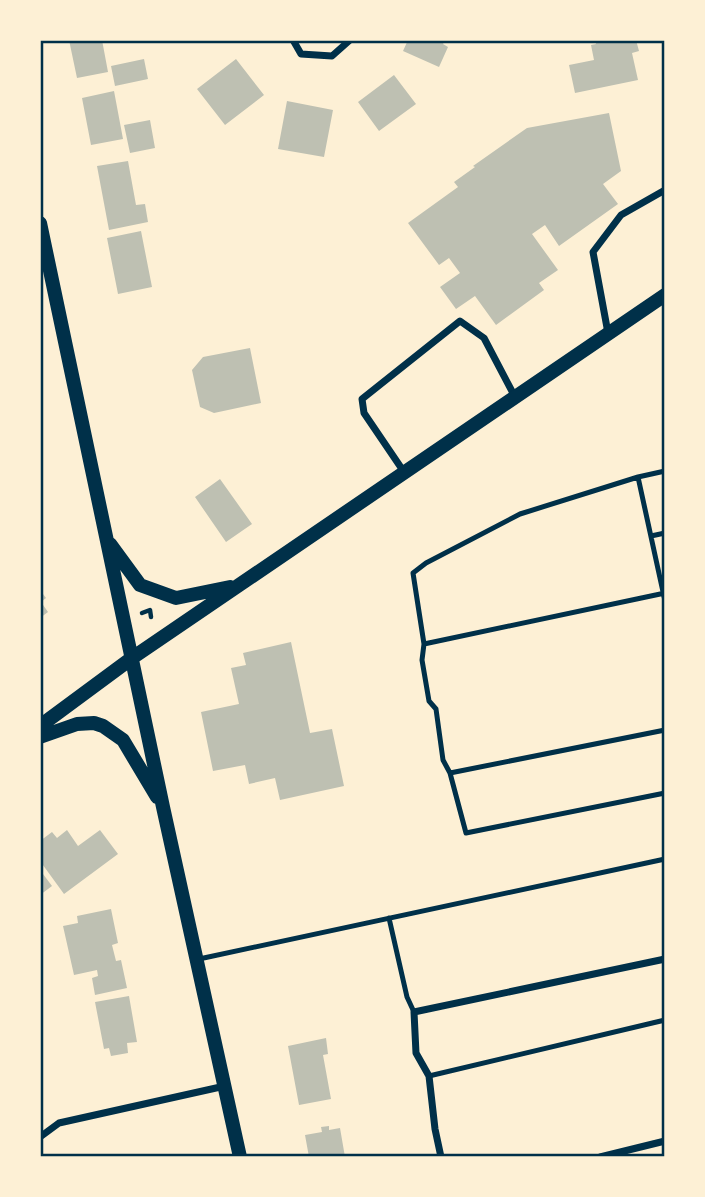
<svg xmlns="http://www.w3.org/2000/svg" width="705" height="1197" viewBox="0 0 705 1197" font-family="Literata,serif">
<rect width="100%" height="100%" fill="#fdf0d5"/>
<!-- building -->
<path fill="#bec0b2" d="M 69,40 L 102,40 L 108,72 L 77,78 Z
M 408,40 L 445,40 L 443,44 L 448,47 L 439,67 L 403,51 Z
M 595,40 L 636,40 L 639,51 L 632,53 L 638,80 L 575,93 L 569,65 L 594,60 L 591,45 L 596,44 Z
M 144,59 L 148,79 L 115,86 L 111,66 Z
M 236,59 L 264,95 L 225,125 L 197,89 Z
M 394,75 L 416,104 L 379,131 L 358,102 Z
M 114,91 L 123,139 L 91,145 L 82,98 Z
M 287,101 L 333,110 L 324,157 L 278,149 Z
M 609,113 L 621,171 L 603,184 L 618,204 L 559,246 L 545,225 L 532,234 L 558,270 L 539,283 L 544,290 L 496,325 L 475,296 L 456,309 L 440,287 L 460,273 L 449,258 L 439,265 L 408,223 L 458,187 L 454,182 L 475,167 L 473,166 L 527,128 Z
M 150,120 L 155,148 L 130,153 L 124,125 Z
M 128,161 L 136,205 L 145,204 L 148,222 L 109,230 L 97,166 Z
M 141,231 L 152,287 L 118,294 L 107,238 Z
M 250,348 L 261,403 L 214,413 L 200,407 L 192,370 L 203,357 Z
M 220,479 L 252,524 L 226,542 L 195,497 Z
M 40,590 L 46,598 L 41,602 L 48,612 L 40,618 Z
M 291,642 L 310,733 L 332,729 L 344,786 L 280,800 L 275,778 L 249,784 L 245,765 L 213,771 L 201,712 L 239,704 L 231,668 L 246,665 L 243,653 Z
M 67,830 L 78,846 L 100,830 L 118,854 L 64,894 L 40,861 L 40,841 L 52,832 L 57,838 Z
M 40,870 L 52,886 L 40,895 Z
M 111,909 L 118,943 L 112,945 L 116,961 L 121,960 L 127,988 L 95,995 L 92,978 L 98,976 L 97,970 L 74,975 L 63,926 L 78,923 L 77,916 Z
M 129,996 L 137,1042 L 127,1043 L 128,1053 L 111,1056 L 109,1048 L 104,1049 L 95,1002 Z
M 326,1038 L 328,1054 L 323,1055 L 331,1099 L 299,1105 L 288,1046 Z
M 329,1126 L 329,1130 L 340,1128 L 345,1157 L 309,1157 L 305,1135 L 322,1132 L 321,1127 Z"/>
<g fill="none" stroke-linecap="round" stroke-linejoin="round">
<!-- path -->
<path stroke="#003049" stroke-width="4.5" d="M 142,613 L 150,610 L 151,617"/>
<!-- service -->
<path stroke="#003049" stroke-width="5" d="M 665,471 L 638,477 L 665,601
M 638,477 L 520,514 L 426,563 L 413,573 L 424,644 L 422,660 L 429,701 L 436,709 L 443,760 L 450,773 L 466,833 L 665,793
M 651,536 L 665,533
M 424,644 L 665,593
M 450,773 L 665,730
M 389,918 L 407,997 L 414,1012
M 199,959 L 665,859
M 429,1076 L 665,1020"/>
<!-- minor -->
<path stroke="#003049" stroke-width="7" d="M 293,40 L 301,54 L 332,56 L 350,40
M 608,333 L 593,252 L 621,215 L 665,190
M 404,472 L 364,413 L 362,399 L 460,321 L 484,338 L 515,397
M 40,1137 L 59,1123 L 225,1086
M 441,1157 L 435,1129 L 429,1076 L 416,1053 L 414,1012 L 665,959
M 600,1157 L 665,1141"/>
<!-- secondary -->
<path stroke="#003049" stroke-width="14" d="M 40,223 L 163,807 L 240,1157
M 110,544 L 140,585 L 176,598 L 230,587
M 40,726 L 132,658 L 665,295
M 40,737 L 77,724 L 94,723 L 103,726 L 123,740 L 157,797"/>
</g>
<!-- border -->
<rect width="705" height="1197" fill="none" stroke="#fdf0d5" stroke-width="84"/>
<rect x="42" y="42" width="621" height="1113" fill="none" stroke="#003049" stroke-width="2.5"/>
</svg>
